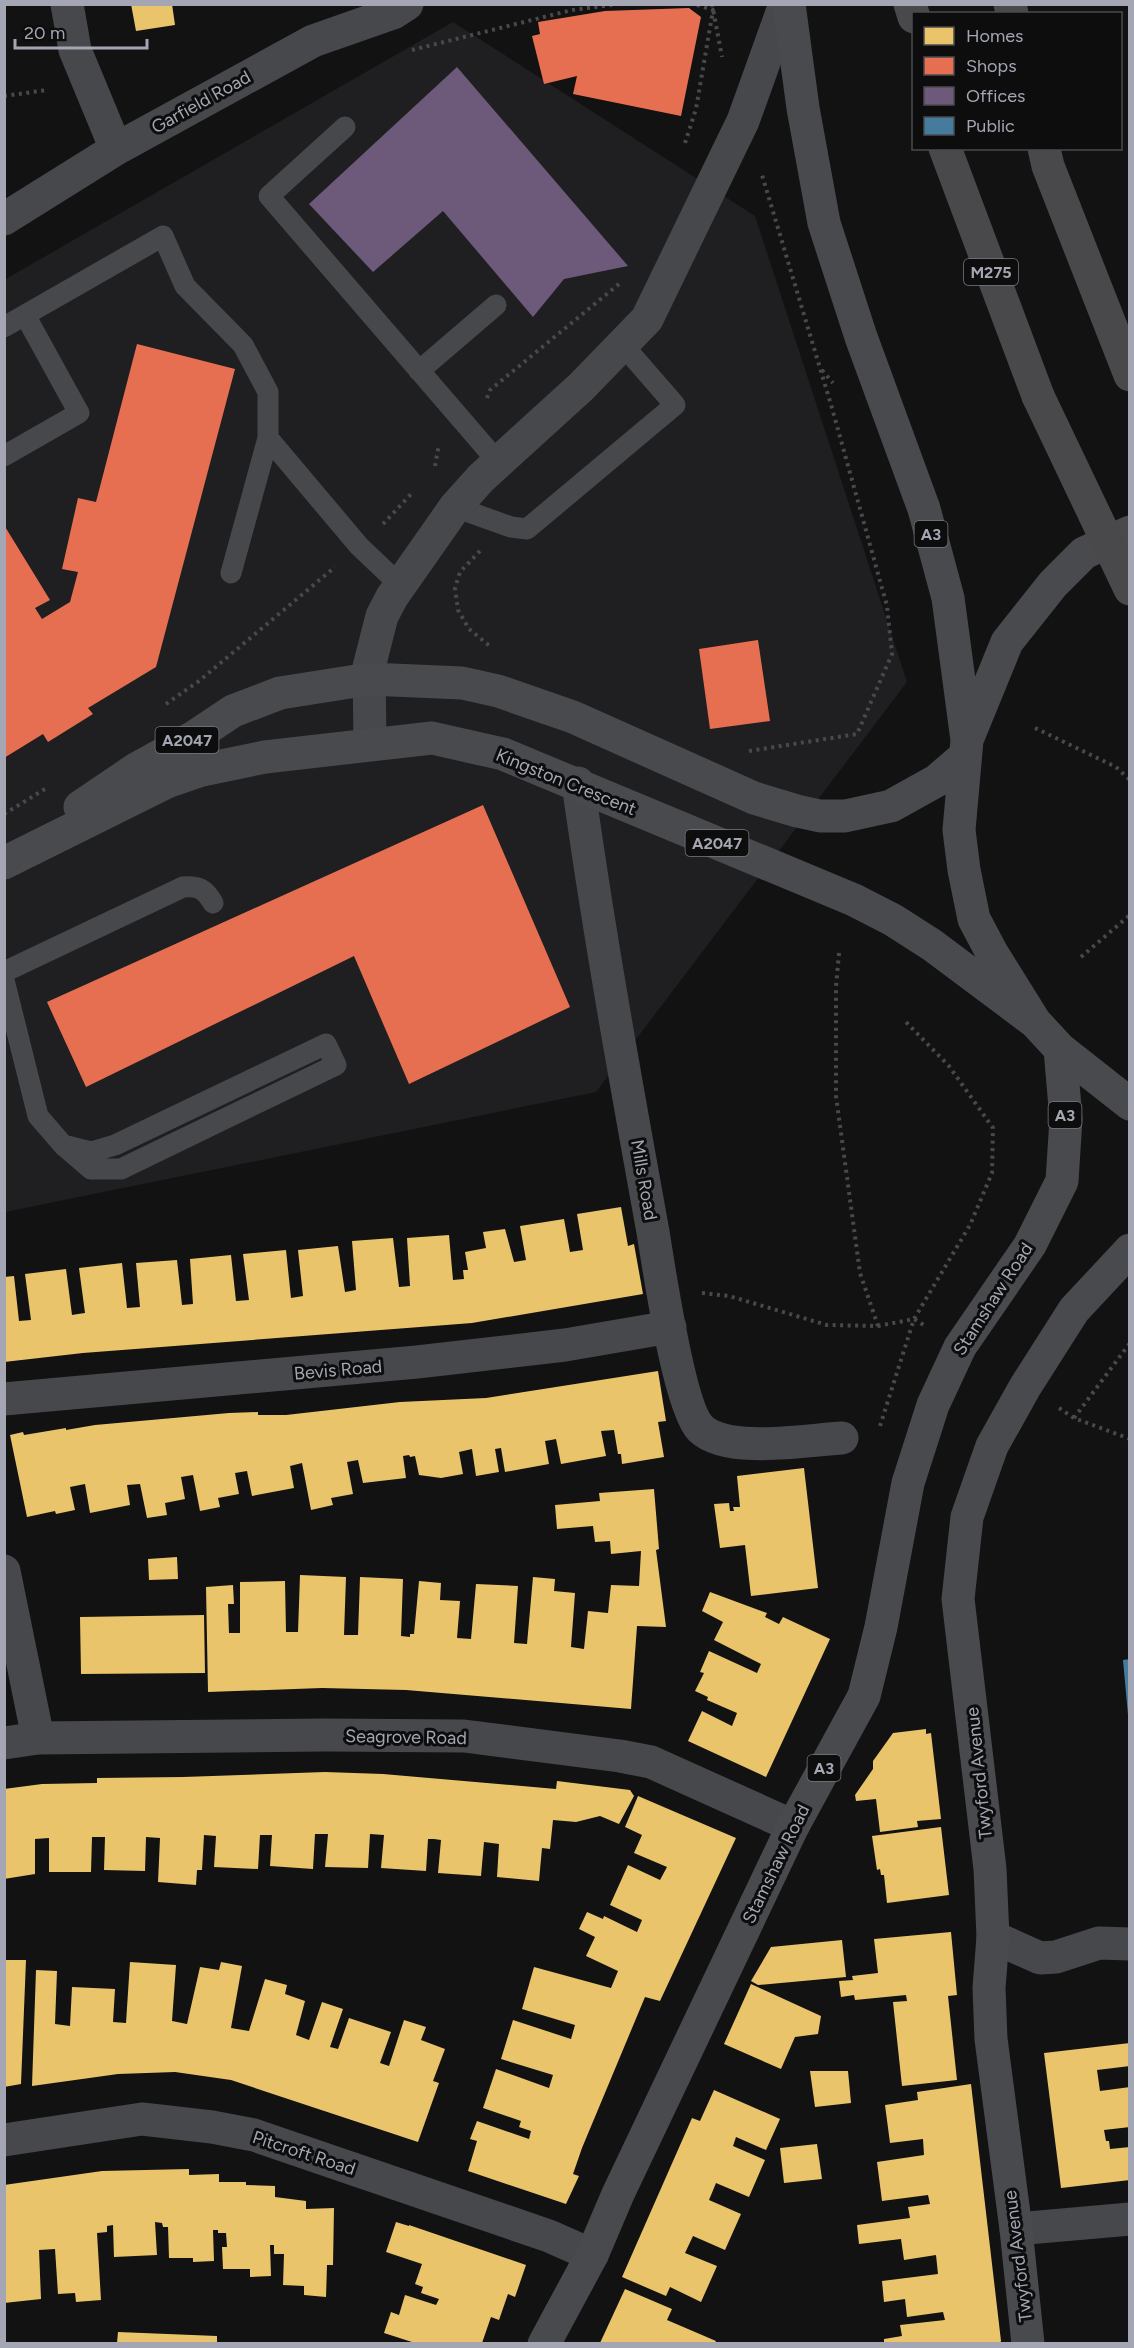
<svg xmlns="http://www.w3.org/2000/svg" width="1134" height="2348" viewBox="0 0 1134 2348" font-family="Figtree,sans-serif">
<rect width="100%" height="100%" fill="#121213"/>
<!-- built -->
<path fill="#1f1f21" d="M 453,22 L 755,216 L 907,682 L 596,1092 L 5,1212 L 4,280 Z"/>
<!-- homes -->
<path fill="#e9c46a" d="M 131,4 L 172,4 L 175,25 L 136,31 Z
M 621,1207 L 628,1246 L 634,1244 L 643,1294 L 472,1323 L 83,1353 L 4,1362 L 4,1277 L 14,1276 L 19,1321 L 31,1320 L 25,1274 L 66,1269 L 72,1315 L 78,1314 L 85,1313 L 79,1268 L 122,1263 L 127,1308 L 140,1307 L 136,1263 L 177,1260 L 182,1305 L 193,1304 L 190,1259 L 231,1255 L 236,1301 L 249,1300 L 243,1254 L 286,1250 L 291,1298 L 303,1296 L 298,1250 L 338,1246 L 345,1292 L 356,1290 L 352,1241 L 393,1238 L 399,1287 L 410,1286 L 407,1238 L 449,1235 L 453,1280 L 464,1279 L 463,1270 L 468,1270 L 465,1252 L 486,1248 L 483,1232 L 505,1229 L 514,1262 L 526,1260 L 520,1226 L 564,1219 L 570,1252 L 583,1250 L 577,1214 Z
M 658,1371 L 666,1421 L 658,1422 L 664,1457 L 622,1464 L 621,1454 L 618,1454 L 614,1430 L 601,1431 L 606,1456 L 561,1464 L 556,1439 L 551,1440 L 545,1441 L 549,1464 L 505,1472 L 501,1448 L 495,1449 L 499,1472 L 476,1476 L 472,1449 L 459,1452 L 463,1474 L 441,1478 L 419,1475 L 415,1456 L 410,1457 L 409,1455 L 403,1456 L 406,1478 L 363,1483 L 358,1460 L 347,1462 L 353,1494 L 331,1498 L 333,1505 L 311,1510 L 302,1463 L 290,1466 L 294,1488 L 252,1496 L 247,1471 L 235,1473 L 239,1494 L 218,1498 L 220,1507 L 200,1511 L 193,1475 L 181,1477 L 185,1499 L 165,1503 L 167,1515 L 147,1518 L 140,1484 L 127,1485 L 130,1505 L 90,1513 L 85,1484 L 70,1487 L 75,1510 L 56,1514 L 55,1511 L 27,1517 L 10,1435 L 23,1432 L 24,1435 L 66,1428 L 66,1430 L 95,1425 L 229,1413 L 258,1412 L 258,1415 L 286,1415 L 400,1402 L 486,1398 Z
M 804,1468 L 818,1588 L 751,1596 L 745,1545 L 720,1548 L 714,1504 L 729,1503 L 730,1511 L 734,1511 L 733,1507 L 740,1507 L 737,1476 Z
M 654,1489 L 659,1549 L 656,1550 L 666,1627 L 637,1626 L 631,1709 L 406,1690 L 322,1688 L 208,1692 L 206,1587 L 233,1585 L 234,1604 L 228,1604 L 229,1633 L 240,1633 L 240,1582 L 285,1581 L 286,1632 L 298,1632 L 300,1575 L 346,1577 L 344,1635 L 358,1635 L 360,1577 L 403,1579 L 401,1636 L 410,1637 L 410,1634 L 414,1634 L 419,1581 L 441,1583 L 440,1600 L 460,1601 L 457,1638 L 471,1639 L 476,1584 L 518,1586 L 514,1643 L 527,1644 L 533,1577 L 555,1579 L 554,1591 L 575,1593 L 571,1647 L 584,1649 L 588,1611 L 608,1613 L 611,1585 L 639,1586 L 641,1551 L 611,1554 L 610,1541 L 595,1542 L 593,1526 L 557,1529 L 555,1505 L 600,1501 L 599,1493 Z
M 177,1557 L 178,1579 L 149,1580 L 148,1559 Z
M 710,1592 L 767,1613 L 765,1617 L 779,1624 L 783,1617 L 830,1639 L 766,1777 L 688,1741 L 702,1711 L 732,1726 L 737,1713 L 707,1700 L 708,1697 L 695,1691 L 704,1673 L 700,1672 L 709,1651 L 757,1673 L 761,1664 L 714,1640 L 723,1622 L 702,1611 Z
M 204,1615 L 205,1673 L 81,1674 L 80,1617 Z
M 926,1729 L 926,1734 L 931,1733 L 941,1819 L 917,1821 L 918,1827 L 880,1832 L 876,1799 L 856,1801 L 855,1795 L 873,1769 L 873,1761 L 893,1733 Z
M 325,1772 L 383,1774 L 556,1789 L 557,1781 L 630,1790 L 634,1796 L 619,1824 L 600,1816 L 576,1822 L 553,1820 L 550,1849 L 542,1848 L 539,1881 L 497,1877 L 499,1844 L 484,1842 L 481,1876 L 438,1873 L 441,1840 L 434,1839 L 428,1839 L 426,1871 L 381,1868 L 384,1835 L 370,1834 L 368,1868 L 325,1867 L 328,1834 L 315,1834 L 313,1869 L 270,1866 L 272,1835 L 260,1835 L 258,1869 L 214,1867 L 216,1836 L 204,1835 L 202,1870 L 197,1870 L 196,1885 L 158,1882 L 160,1838 L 146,1837 L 145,1871 L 104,1870 L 105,1837 L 92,1837 L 91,1872 L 49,1872 L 49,1838 L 35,1839 L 35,1874 L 4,1879 L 4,1789 L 42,1784 L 97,1783 L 97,1778 L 183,1777 Z
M 638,1796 L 736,1838 L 660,2001 L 645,1997 L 582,2148 L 573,2174 L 579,2176 L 566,2204 L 468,2171 L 477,2141 L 470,2139 L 477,2121 L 529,2139 L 531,2131 L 519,2127 L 521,2121 L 483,2108 L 496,2069 L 549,2088 L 553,2075 L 501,2059 L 513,2020 L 571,2039 L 575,2025 L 522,2009 L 534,1967 L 611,1988 L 618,1971 L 586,1956 L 595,1937 L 579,1929 L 587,1912 L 603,1919 L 604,1916 L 637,1932 L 642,1920 L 610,1905 L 628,1865 L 660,1880 L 667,1867 L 634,1853 L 642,1835 L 625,1827 Z
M 941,1827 L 949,1895 L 887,1903 L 884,1875 L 881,1875 L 880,1869 L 877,1870 L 872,1836 Z
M 951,1932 L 957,1995 L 948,1996 L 957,2080 L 902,2086 L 893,2002 L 907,2001 L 906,1995 L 855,2000 L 854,1995 L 841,1997 L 839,1981 L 853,1980 L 852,1976 L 878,1973 L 874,1939 Z
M 842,1940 L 846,1977 L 758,1985 L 751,1981 L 771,1947 Z
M 4,1960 L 26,1960 L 21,2084 L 4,2087 Z
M 130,1962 L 176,1965 L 172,2021 L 187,2024 L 200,1967 L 219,1970 L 221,1962 L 242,1966 L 231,2028 L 249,2031 L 265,1979 L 287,1985 L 285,1994 L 305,2001 L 296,2035 L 309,2040 L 322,2002 L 343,2009 L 330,2047 L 338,2049 L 349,2018 L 391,2032 L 380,2063 L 389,2066 L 404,2020 L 426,2027 L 421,2040 L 445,2049 L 433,2081 L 439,2083 L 418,2142 L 231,2080 L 175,2072 L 118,2074 L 32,2086 L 36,1970 L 57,1971 L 55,2024 L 70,2026 L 72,1987 L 115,1989 L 113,2022 L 126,2023 Z
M 751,1984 L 821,2016 L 818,2034 L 795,2037 L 781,2069 L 724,2044 Z
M 1130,2043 L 1130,2066 L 1097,2070 L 1100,2091 L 1130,2087 L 1130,2127 L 1104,2130 L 1106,2141 L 1109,2141 L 1110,2149 L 1130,2147 L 1130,2180 L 1061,2188 L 1044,2053 Z
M 810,2071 L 848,2071 L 851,2103 L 815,2107 Z
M 971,2084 L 1001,2341 L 1000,2343 L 884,2343 L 884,2339 L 902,2336 L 900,2325 L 945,2320 L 943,2312 L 907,2317 L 905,2299 L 884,2302 L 882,2281 L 938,2274 L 936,2255 L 904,2260 L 901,2239 L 859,2244 L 857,2225 L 910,2218 L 908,2207 L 930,2204 L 928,2195 L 882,2201 L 877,2162 L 924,2155 L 923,2139 L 890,2143 L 885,2105 L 918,2100 L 917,2092 Z
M 714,2090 L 780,2119 L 766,2150 L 736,2137 L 733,2146 L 765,2160 L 749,2197 L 716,2183 L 709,2200 L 741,2214 L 725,2250 L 693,2236 L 685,2253 L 717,2266 L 701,2302 L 670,2287 L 666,2296 L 622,2277 L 692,2118 L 700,2121 Z
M 817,2144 L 822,2179 L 784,2183 L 780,2148 Z
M 189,2169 L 189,2175 L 219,2174 L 219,2182 L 246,2182 L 246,2185 L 275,2186 L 275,2197 L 306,2201 L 306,2209 L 334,2208 L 333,2265 L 327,2265 L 326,2297 L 304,2295 L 304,2286 L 283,2285 L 284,2254 L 274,2254 L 274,2245 L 270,2245 L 271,2276 L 250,2277 L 250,2269 L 223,2269 L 222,2247 L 227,2247 L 226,2233 L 218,2233 L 218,2230 L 213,2230 L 214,2261 L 193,2262 L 193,2258 L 169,2258 L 168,2227 L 163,2227 L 162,2223 L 155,2222 L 157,2255 L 114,2257 L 113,2225 L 107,2226 L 107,2232 L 97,2233 L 101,2300 L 76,2302 L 75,2293 L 58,2294 L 55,2249 L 39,2250 L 41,2299 L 4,2303 L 4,2185 L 102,2171 Z
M 396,2222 L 409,2226 L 409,2225 L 526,2265 L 515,2297 L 508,2294 L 499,2320 L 491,2317 L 482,2343 L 475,2342 L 475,2343 L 415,2343 L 384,2333 L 391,2312 L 399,2315 L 405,2295 L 436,2305 L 439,2299 L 421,2293 L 423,2287 L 415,2284 L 422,2264 L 386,2252 Z
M 625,2289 L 672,2309 L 667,2320 L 716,2341 L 715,2343 L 600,2343 Z
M 118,2332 L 217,2336 L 217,2343 L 117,2343 Z"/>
<!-- shops -->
<path fill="#e76f51" d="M 689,8 L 701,17 L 681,116 L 573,94 L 577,76 L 544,84 L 532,36 L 540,34 L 538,22 L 605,11 Z
M 137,344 L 235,369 L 156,667 L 88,708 L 93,714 L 48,742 L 43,734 L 4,758 L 4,525 L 50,600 L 35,608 L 42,619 L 70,602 L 78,572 L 62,569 L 78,498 L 96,502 Z
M 758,640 L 770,721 L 710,729 L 699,649 Z
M 483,805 L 570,1007 L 409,1084 L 354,956 L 86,1087 L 47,1002 Z"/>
<!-- offices -->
<path fill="#6d597a" d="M 457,67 L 628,266 L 564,279 L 533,317 L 443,211 L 373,272 L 309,204 Z"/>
<!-- public -->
<path fill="#457b9d" d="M 1130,1659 L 1130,1715 L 1128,1715 L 1123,1660 Z"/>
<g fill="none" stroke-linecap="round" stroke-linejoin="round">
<!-- path -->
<path stroke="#48494d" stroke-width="4" stroke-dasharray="3 4.5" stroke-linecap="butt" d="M 712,4 L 722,57
M 412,50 L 572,10 L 619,4
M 4,96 L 47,90
M 685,143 L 696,109 L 713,10 L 694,4
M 822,370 L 833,383
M 487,398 L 490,390 L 619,284
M 435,466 L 439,444
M 383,524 L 413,492
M 480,551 L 460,572 L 455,588 L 458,610 L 469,629 L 491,647
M 166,704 L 199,681 L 335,567
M 1035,728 L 1116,767 L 1130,780
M 749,751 L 857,734 L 892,654 L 887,606 L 832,408 L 762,175
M 4,814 L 45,789
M 839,953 L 836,986 L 836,1096 L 860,1273 L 878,1326
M 1081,957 L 1130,915
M 702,1293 L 729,1296 L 827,1325 L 878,1326 L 914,1319 L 927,1327
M 1059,1408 L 1074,1418 L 1130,1439
M 1074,1418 L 1130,1343
M 880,1426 L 914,1319 L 970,1225 L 992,1173 L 993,1128 L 949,1066 L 903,1019"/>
<!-- service -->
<path stroke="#47484b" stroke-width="21" d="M 345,127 L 269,196 L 498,462
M 4,327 L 163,236 L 185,286 L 243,345 L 268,392 L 268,438 L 359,546 L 400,585
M 419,371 L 496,305
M 4,456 L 79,413 L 25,315
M 455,507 L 511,527 L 527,529 L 675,405 L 622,344
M 231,573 L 268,438
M 4,972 L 183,887 C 199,886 205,889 213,903
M 4,980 L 38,1116 L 63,1145 L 91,1169 L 121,1169 L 336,1065 L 326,1044 L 115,1145 L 91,1152 L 63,1145"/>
<!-- minor -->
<path stroke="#47484b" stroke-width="33" d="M 67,4 L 75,50 L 116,149
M 4,219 L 116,149 L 313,41 L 393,13 L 407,4
M 370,744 L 369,667 L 382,616 L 392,597 L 455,507 L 481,478 L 581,387 L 647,319 L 743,121 L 785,4
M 578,783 C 599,934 626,1083 653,1232 C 659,1268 679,1408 701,1429 C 728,1454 806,1440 842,1438
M 4,1399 L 417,1362 L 565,1345 L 670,1327
M 4,1571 L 38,1738
M 4,1743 L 38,1738 L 325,1735 L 464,1736 L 620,1756 L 651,1762 L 793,1826
M 993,1937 L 1040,1958 L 1056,1957 L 1099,1943 L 1130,1944
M 4,2140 L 142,2119 L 212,2127 L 254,2135 L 549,2236 L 592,2255
M 1016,2229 L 1130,2219"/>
<!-- primary -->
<path stroke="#494a4d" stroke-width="33" d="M 789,4 L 803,108 L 824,223 L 861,337 L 924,509 L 948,598 L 967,740
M 1130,532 L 1084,553 L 1053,584 L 1007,642 L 967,740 L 959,830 L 964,870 L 974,919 L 992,953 L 1035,1022 L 1060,1049 L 1130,1104
M 80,807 L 136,769 L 194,737 L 233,711 L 280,693 L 369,679 L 462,683 L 498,691 L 573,717 L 754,798 L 797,811 L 820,816 L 845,816 L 891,806 L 936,781 L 964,757
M 4,863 L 167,782 L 202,770 L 265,757 L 432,738 L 503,754 L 854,900 L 893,920 L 932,945 L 1035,1022
M 544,2344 L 592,2255 L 618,2194 L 793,1826 L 864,1696 L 881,1627 L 908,1483 L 933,1405 L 960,1347 L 1030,1245 L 1062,1181 L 1066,1119 L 1060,1049
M 1028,2344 L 1016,2229 L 991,2039 L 989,1988 L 993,1937 L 990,1869 L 958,1599 L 967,1517 L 992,1446 L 1025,1387 L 1074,1310 L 1130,1250"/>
<!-- motorway -->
<path stroke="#49494c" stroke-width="33" d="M 910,4 L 914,17
M 1010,4 L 1012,14
M 945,148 L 1038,396
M 1044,148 L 1048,166 L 1130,375"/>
<!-- motorway-bridge -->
<path stroke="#49494c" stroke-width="33" d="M 1038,396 L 1130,589"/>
</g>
<g text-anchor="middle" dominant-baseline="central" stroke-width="6" stroke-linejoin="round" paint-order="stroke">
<!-- shield labels -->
<g fill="#0d0d0e" stroke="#777982" stroke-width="1.5">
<rect x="964" y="259" width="54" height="26" rx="4.5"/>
<rect x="914.5" y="521" width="33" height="26" rx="4.5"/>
<rect x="155.5" y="727" width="63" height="26" rx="4.5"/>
<rect x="685.5" y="830" width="63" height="26" rx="4.5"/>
<rect x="1048.5" y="1102" width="33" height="26" rx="4.5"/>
<rect x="807.5" y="1755" width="33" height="26" rx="4.5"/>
</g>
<g font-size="16" font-weight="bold" fill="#a4a7b3">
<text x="991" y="272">M275</text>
<text x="931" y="534">A3</text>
<text x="187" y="740">A2047</text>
<text x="717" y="843">A2047</text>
<text x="1065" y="1115">A3</text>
<text x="824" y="1768">A3</text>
</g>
<!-- street labels -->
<g font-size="18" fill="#a4a7b3" stroke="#0d0d0e">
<text transform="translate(201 102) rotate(-29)">Garfield Road</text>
<text transform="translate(566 782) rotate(22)">Kingston Crescent</text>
<text transform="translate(644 1180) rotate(80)">Mills Road</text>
<text transform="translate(993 1299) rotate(-57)">Stamshaw Road</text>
<text transform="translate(338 1370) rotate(-5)">Bevis Road</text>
<text transform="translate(406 1737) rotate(1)">Seagrove Road</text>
<text transform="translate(979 1773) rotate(-96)">Twyford Avenue</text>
<text transform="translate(776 1864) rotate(-64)">Stamshaw Road</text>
<text transform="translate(304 2153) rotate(18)">Pitcroft Road</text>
<text transform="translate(1018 2256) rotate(-97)">Twyford Avenue</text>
</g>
</g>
<!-- border -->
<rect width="1134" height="2348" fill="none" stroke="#a4a7b3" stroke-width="12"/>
<!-- legend -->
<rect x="912" y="12" width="210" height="138" fill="#0d0d0e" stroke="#494b50" stroke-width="1.5"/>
<rect x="924" y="27" width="30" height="18" fill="#e9c46a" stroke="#494b50" stroke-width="1.5"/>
<text x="966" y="42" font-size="18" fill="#a4a7b3">Homes</text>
<rect x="924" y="57" width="30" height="18" fill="#e76f51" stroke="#494b50" stroke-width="1.5"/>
<text x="966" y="72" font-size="18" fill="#a4a7b3">Shops</text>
<rect x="924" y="87" width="30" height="18" fill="#6d597a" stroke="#494b50" stroke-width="1.5"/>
<text x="966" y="102" font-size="18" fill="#a4a7b3">Offices</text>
<rect x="924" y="117" width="30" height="18" fill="#457b9d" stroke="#494b50" stroke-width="1.5"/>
<text x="966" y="132" font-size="18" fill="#a4a7b3">Public</text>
<!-- scale -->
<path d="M15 39v9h132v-9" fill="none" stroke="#a4a7b3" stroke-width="3"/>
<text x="24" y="39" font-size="18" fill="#a4a7b3" stroke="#0d0d0e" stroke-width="4.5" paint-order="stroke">20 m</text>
</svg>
